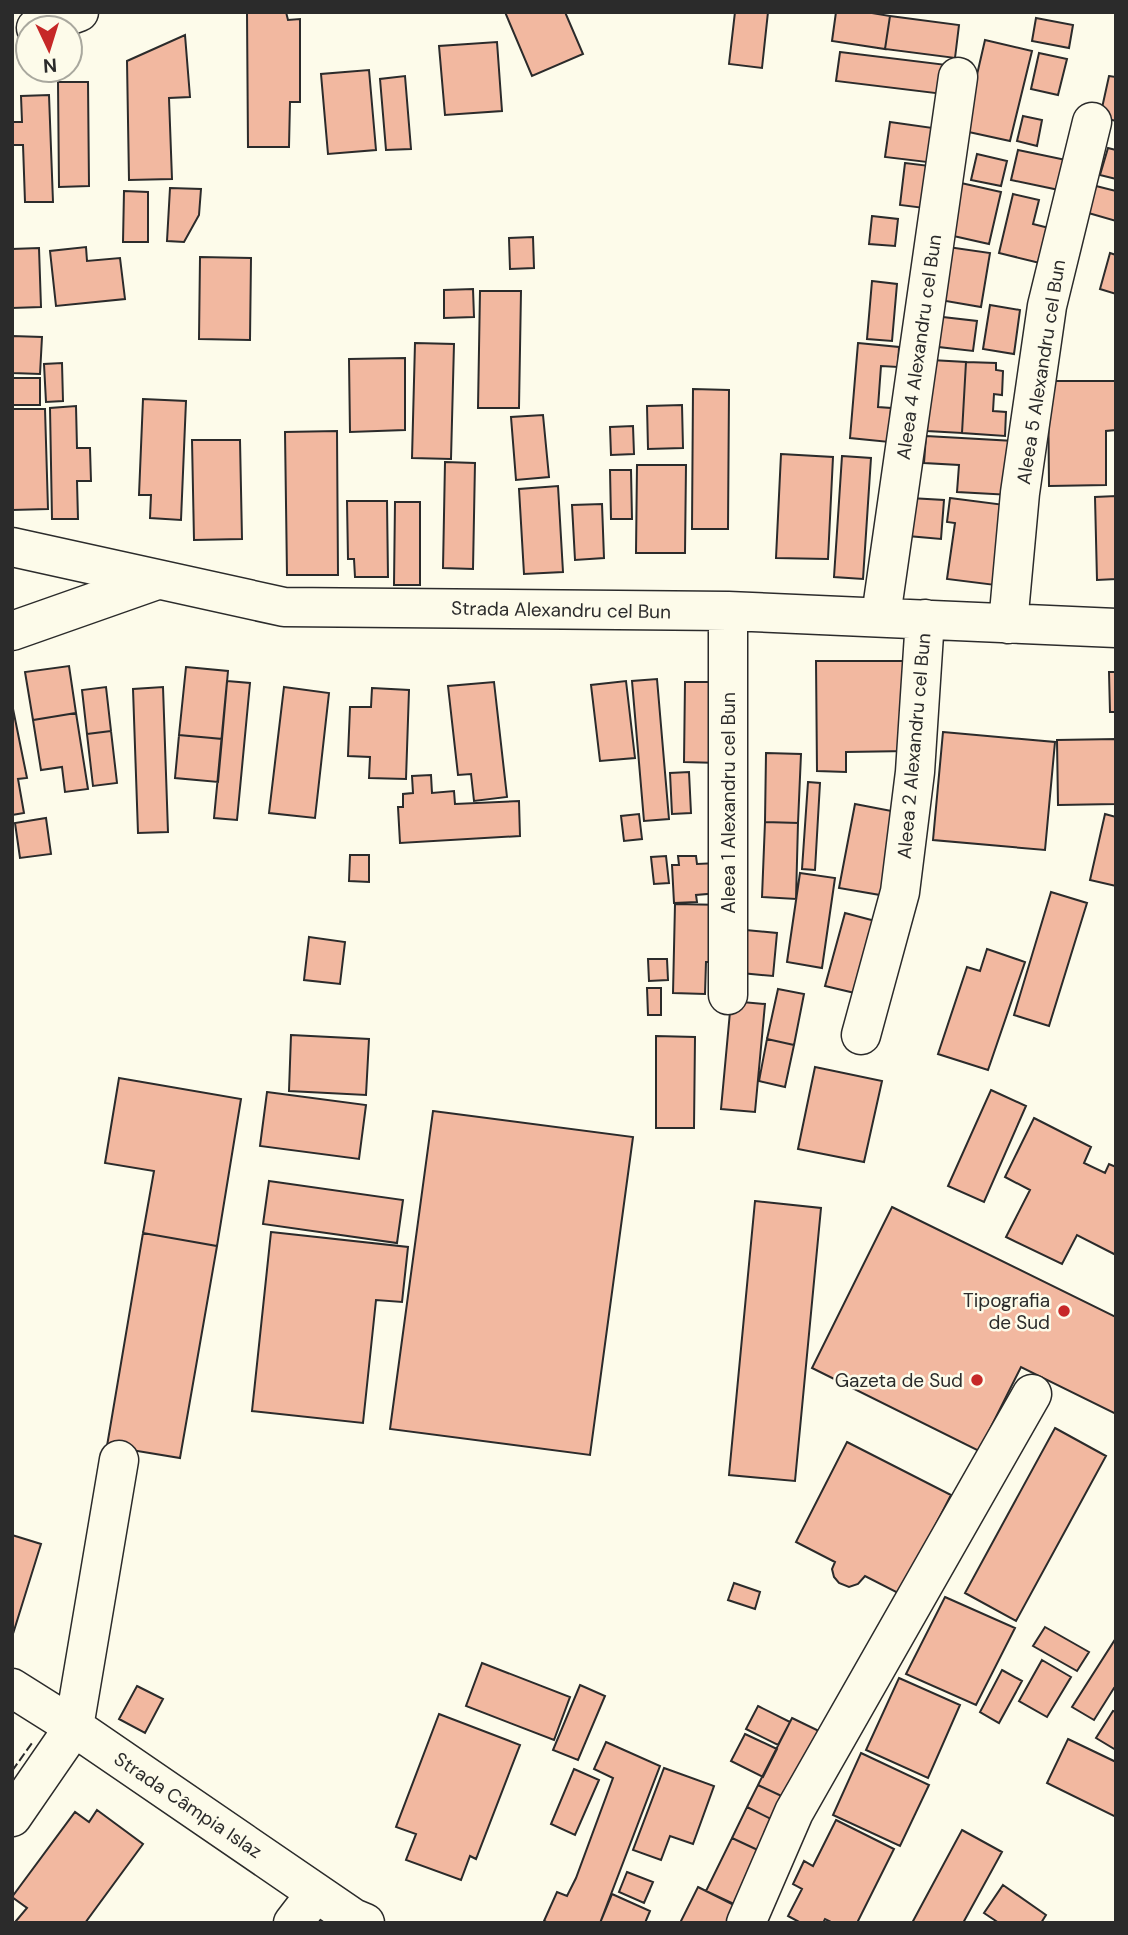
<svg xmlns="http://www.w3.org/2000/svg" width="1128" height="1935" viewBox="0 0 1128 1935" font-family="'DM Sans',sans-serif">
<rect width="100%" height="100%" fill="#fdfbea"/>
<!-- building -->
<path fill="#f2b8a0" stroke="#2b2b2b" stroke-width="2" d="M 247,12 L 286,12 L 288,20 L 300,19 L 300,102 L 290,102 L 289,147 L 248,147 Z
M 505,12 L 565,12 L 583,54 L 532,76 Z
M 735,12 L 768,12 L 762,68 L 729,64 Z
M 836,12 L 866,12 L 890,16 L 885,49 L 832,41 Z
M 890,16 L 959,25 L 955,58 L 885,49 Z
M 1036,18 L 1073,25 L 1069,48 L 1032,41 Z
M 185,35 L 190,97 L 169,98 L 172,179 L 129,180 L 127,61 Z
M 985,40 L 1032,51 L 1010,141 L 964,131 Z
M 497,42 L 502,111 L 445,115 L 439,46 Z
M 840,52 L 947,65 L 943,94 L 836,81 Z
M 1039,53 L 1067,59 L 1058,95 L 1031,89 Z
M 369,70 L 376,150 L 328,154 L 321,74 Z
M 405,76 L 411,149 L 386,150 L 380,79 Z
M 1109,76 L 1116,77 L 1116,121 L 1100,117 Z
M 58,82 L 88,82 L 89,186 L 59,187 Z
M 49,95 L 53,202 L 25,202 L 23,145 L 12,145 L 12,122 L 22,122 L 21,96 Z
M 1023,116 L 1042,120 L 1037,146 L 1017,141 Z
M 890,122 L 940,129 L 935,163 L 885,157 Z
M 1108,148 L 1116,150 L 1116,179 L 1100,175 Z
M 1018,150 L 1066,160 L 1059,190 L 1011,180 Z
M 977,154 L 1007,161 L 1001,186 L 971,180 Z
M 905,163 L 930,166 L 924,208 L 900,205 Z
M 961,183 L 1001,192 L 989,244 L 949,235 Z
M 1092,185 L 1116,191 L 1116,221 L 1085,212 Z
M 170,188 L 201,189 L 199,215 L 184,242 L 167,241 Z
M 124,191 L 148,192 L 148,242 L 123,242 Z
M 1013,194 L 1039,200 L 1033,224 L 1053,229 L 1044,264 L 999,253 Z
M 872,216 L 898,219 L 895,246 L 869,244 Z
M 533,237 L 534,268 L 510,269 L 509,238 Z
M 86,247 L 87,261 L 120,258 L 125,299 L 56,306 L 50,251 Z
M 948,247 L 990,253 L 981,307 L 940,300 Z
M 39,248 L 41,307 L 12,308 L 12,249 Z
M 1110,253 L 1116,255 L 1116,294 L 1100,289 Z
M 200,257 L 251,258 L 250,340 L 199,339 Z
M 872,281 L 897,284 L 892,341 L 867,339 Z
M 473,289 L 474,317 L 444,318 L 444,290 Z
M 480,291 L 521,291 L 519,408 L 478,408 Z
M 990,305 L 1020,310 L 1014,354 L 983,349 Z
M 934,316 L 977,321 L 973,351 L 930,346 Z
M 12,336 L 42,337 L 40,374 L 12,373 Z
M 415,343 L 454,344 L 451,459 L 412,458 Z
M 858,343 L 899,347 L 898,367 L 881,366 L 878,407 L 891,408 L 889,442 L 850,438 Z
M 405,358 L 405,430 L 350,432 L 349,359 Z
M 931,360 L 966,362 L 962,433 L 927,431 Z
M 966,362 L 996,363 L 996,370 L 1003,371 L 1002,395 L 994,394 L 993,411 L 1006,412 L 1005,436 L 962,433 Z
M 62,363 L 63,401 L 46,402 L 44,364 Z
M 12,378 L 40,378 L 40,405 L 12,405 Z
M 1048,381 L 1116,381 L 1116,430 L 1106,431 L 1106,485 L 1049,486 Z
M 693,389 L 729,390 L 728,529 L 692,529 Z
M 143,399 L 186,401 L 181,520 L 150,518 L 151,495 L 139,495 Z
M 682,405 L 683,448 L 648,449 L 647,406 Z
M 76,406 L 77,448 L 90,448 L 91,481 L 77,481 L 78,519 L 52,519 L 50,408 Z
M 12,409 L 45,409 L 48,509 L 12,510 Z
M 543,415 L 549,477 L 516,480 L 511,417 Z
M 633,426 L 634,454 L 611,455 L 610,427 Z
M 337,431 L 338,575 L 287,575 L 285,432 Z
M 926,436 L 1014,441 L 1011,495 L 957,492 L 959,465 L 924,463 Z
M 192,440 L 240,440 L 242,539 L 194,540 Z
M 781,454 L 833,457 L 828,559 L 776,558 Z
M 842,456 L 871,458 L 863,579 L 834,577 Z
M 445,462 L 475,463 L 473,569 L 443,568 Z
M 637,465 L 686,465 L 685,553 L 636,553 Z
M 610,470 L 631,470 L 632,519 L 611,519 Z
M 558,486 L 563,572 L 524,574 L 519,489 Z
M 1116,496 L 1116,579 L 1097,580 L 1095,497 Z
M 910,498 L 944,500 L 941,539 L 908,536 Z
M 950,498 L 1005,505 L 995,585 L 947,579 L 955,523 L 947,522 Z
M 347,501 L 387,501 L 388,577 L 355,577 L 354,559 L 348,559 Z
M 395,502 L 420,502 L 420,585 L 394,585 Z
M 602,504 L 604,558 L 575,560 L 572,505 Z
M 816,661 L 907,661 L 908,751 L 846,752 L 846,772 L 817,771 Z
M 69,666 L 76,713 L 33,720 L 25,672 Z
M 186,667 L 228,671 L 222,739 L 179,735 Z
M 1109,672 L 1116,672 L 1116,712 L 1110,712 Z
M 657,679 L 669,819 L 644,821 L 632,681 Z
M 227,681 L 250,683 L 237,820 L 214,818 Z
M 626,681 L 635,758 L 600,761 L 591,685 Z
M 494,682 L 507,797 L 474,801 L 471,774 L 458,775 L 448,686 Z
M 685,682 L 720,682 L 719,763 L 684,762 Z
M 106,687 L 111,731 L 87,734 L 82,690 Z
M 163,687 L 168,832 L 138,833 L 133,689 Z
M 284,687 L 329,693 L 315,818 L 269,813 Z
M 372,688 L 409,690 L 406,779 L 369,778 L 370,757 L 348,756 L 350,707 L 371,707 Z
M 12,704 L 27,778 L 18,779 L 24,813 L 12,815 Z
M 76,713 L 88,789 L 65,792 L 62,767 L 41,770 L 33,720 Z
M 111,731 L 117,783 L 93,786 L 87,734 Z
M 943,732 L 1055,742 L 1045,850 L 933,840 Z
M 179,735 L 222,739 L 218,782 L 175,778 Z
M 1116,739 L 1116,804 L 1058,805 L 1057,740 Z
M 766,753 L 801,754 L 798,823 L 765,822 Z
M 689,772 L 691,813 L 672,814 L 670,773 Z
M 431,775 L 432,793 L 454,791 L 455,804 L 519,801 L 520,836 L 400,843 L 398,807 L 403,807 L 403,794 L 413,793 L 412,776 Z
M 808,782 L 820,783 L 815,870 L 802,869 Z
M 855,804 L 902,813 L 886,896 L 839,888 Z
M 639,814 L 642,839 L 624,841 L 621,816 Z
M 1105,814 L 1116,817 L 1116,886 L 1090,880 Z
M 46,818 L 51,854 L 20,858 L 15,823 Z
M 765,822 L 798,823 L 796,899 L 762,897 Z
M 350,855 L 369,855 L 369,882 L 349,881 Z
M 666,856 L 669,883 L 654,884 L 651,857 Z
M 678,856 L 696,856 L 697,864 L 718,863 L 719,893 L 696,895 L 697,902 L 674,903 L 672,865 L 679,865 Z
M 800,873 L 835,878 L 822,968 L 787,962 Z
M 1051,892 L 1087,903 L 1049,1026 L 1014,1015 Z
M 675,904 L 724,905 L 722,962 L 706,962 L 705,994 L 673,993 Z
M 845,913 L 879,922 L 859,994 L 825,986 Z
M 735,929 L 777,933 L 773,976 L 731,972 Z
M 309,937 L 345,942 L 340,984 L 304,980 Z
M 987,949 L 1025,962 L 988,1070 L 938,1054 L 967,967 L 980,971 Z
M 648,959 L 667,959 L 668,980 L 649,981 Z
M 647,988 L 661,988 L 661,1015 L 648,1015 Z
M 778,989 L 804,994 L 794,1045 L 767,1039 Z
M 731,1001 L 765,1004 L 755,1112 L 721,1109 Z
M 291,1035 L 369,1039 L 366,1095 L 289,1091 Z
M 656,1036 L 695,1037 L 694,1128 L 656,1128 Z
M 767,1039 L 794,1045 L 785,1087 L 759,1081 Z
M 815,1067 L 882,1081 L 864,1162 L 798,1149 Z
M 119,1078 L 241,1099 L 217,1246 L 143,1233 L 154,1171 L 105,1163 Z
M 991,1090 L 1026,1106 L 984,1202 L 948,1186 Z
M 267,1092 L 366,1105 L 359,1159 L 260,1146 Z
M 433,1111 L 633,1137 L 590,1455 L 390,1429 Z
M 1034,1118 L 1091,1147 L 1084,1163 L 1105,1173 L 1109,1164 L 1116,1167 L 1116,1255 L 1077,1235 L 1062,1264 L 1006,1237 L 1030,1190 L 1005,1177 Z
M 269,1181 L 403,1200 L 397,1243 L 263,1224 Z
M 755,1201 L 821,1208 L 795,1481 L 729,1475 Z
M 892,1207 L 1116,1317 L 1116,1414 L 1021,1367 L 979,1451 L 812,1368 Z
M 271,1232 L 408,1247 L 402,1302 L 376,1300 L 363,1423 L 252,1411 Z
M 143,1233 L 217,1246 L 180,1458 L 107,1446 Z
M 1055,1428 L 1106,1456 L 1016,1621 L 965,1593 Z
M 847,1442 L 951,1495 L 900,1594 L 865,1576 L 858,1584 L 849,1587 L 839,1583 L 834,1577 L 832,1569 L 835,1562 L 796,1542 Z
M 12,1535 L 41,1544 L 12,1637 Z
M 734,1583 L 760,1592 L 755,1609 L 728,1600 Z
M 945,1597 L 1015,1628 L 976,1705 L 906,1674 Z
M 1045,1627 L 1089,1652 L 1077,1671 L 1033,1646 Z
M 1116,1638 L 1116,1689 L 1114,1688 L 1094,1720 L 1072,1707 Z
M 1042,1660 L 1071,1677 L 1047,1717 L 1019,1701 Z
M 482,1663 L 570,1697 L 554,1740 L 466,1706 Z
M 1002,1670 L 1022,1681 L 999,1723 L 980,1712 Z
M 899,1678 L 960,1705 L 928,1778 L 866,1750 Z
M 580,1685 L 605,1696 L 578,1760 L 553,1750 Z
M 137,1686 L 163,1699 L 145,1733 L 119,1719 Z
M 758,1706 L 790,1722 L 778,1745 L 746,1729 Z
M 1113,1711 L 1116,1712 L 1116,1750 L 1096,1738 Z
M 439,1714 L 520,1745 L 476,1859 L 470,1856 L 461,1880 L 406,1860 L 416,1834 L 396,1827 Z
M 792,1718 L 821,1732 L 788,1799 L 758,1785 Z
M 745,1734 L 777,1749 L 763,1777 L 731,1761 Z
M 1068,1739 L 1116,1762 L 1116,1817 L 1047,1783 Z
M 606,1742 L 660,1766 L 600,1923 L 549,1923 L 544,1921 L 557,1892 L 567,1896 L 576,1878 L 613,1778 L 594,1769 Z
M 861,1753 L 929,1785 L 900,1846 L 833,1815 Z
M 664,1768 L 714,1786 L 693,1844 L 670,1836 L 661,1860 L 633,1850 Z
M 574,1769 L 599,1780 L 575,1835 L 551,1824 Z
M 758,1785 L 788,1799 L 777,1822 L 747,1807 Z
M 747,1807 L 777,1822 L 762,1852 L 732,1838 Z
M 97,1810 L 143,1844 L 85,1923 L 18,1923 L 16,1921 L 27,1908 L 12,1897 L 75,1812 L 89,1822 Z
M 836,1820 L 894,1849 L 857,1923 L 833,1923 L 825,1919 L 823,1923 L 801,1923 L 788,1916 L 802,1889 L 793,1884 L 804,1861 L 813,1866 Z
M 962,1830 L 1002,1852 L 963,1923 L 912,1923 Z
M 732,1838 L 762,1852 L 736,1905 L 706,1891 Z
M 627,1872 L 653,1882 L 644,1903 L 619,1892 Z
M 1003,1885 L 1046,1915 L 1041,1923 L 999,1923 L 984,1913 Z
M 698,1887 L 740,1908 L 733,1923 L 680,1923 Z
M 612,1894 L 650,1911 L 645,1923 L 600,1923 Z"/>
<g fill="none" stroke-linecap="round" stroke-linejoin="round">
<!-- minor casing -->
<g stroke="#2b2b2b" stroke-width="41">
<path id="minor" d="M 36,28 L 79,12
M 12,547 L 284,607 L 728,611 L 1116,628
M 728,611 L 728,995
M 881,616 L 958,77
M 1008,624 L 1020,493 L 1047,306 L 1092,122
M 12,631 L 157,580
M 861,1035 L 900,892 L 915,772 L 925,619
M 12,1688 L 74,1727 L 353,1918 L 365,1923
M 12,1817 L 74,1727 L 119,1460
M 293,1923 L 316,1893
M 746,1923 L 794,1812 L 1032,1394"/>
</g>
<!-- minor -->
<use href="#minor" stroke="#fdfbea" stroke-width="38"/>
<!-- fence -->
<path stroke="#2b2b2b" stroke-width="2" stroke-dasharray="9 3.5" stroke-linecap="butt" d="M 12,1771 L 32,1743"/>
</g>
<!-- markers -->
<g fill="#c62828" stroke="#fdfbea" stroke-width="2.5">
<circle cx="1064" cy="1311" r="7"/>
<circle cx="977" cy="1380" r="7"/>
</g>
<g text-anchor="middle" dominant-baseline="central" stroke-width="5" stroke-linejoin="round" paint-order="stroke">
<!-- street labels -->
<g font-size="19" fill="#2b2b2b" stroke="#fdfbea">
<text transform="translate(919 347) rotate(-82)">Aleea 4 Alexandru cel Bun</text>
<text transform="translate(1041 372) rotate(-81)">Aleea 5 Alexandru cel Bun</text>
<text transform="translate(561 610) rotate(1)">Strada Alexandru cel Bun</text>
<text transform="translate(914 746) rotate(-85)">Aleea 2 Alexandru cel Bun</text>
<text transform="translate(728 803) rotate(-90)">Aleea 1 Alexandru cel Bun</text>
<text transform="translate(188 1805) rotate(34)">Strada Câmpia Islaz</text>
</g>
<!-- poi labels -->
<g font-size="19" fill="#2b2b2b" stroke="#fdfbea" text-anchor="end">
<text x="1050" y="1300">Tipografia<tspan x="1050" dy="22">de Sud</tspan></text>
<text x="963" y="1380">Gazeta de Sud</text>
</g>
</g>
<!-- border -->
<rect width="1128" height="1935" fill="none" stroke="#2b2b2b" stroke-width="28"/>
<!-- north arrow -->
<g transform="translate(49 49) rotate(176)"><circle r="33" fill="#fdfbea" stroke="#a9a89e" stroke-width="2"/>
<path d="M0-5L12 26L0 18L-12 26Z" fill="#c62828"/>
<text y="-10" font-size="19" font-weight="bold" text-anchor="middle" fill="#2b2b2b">N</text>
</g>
</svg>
